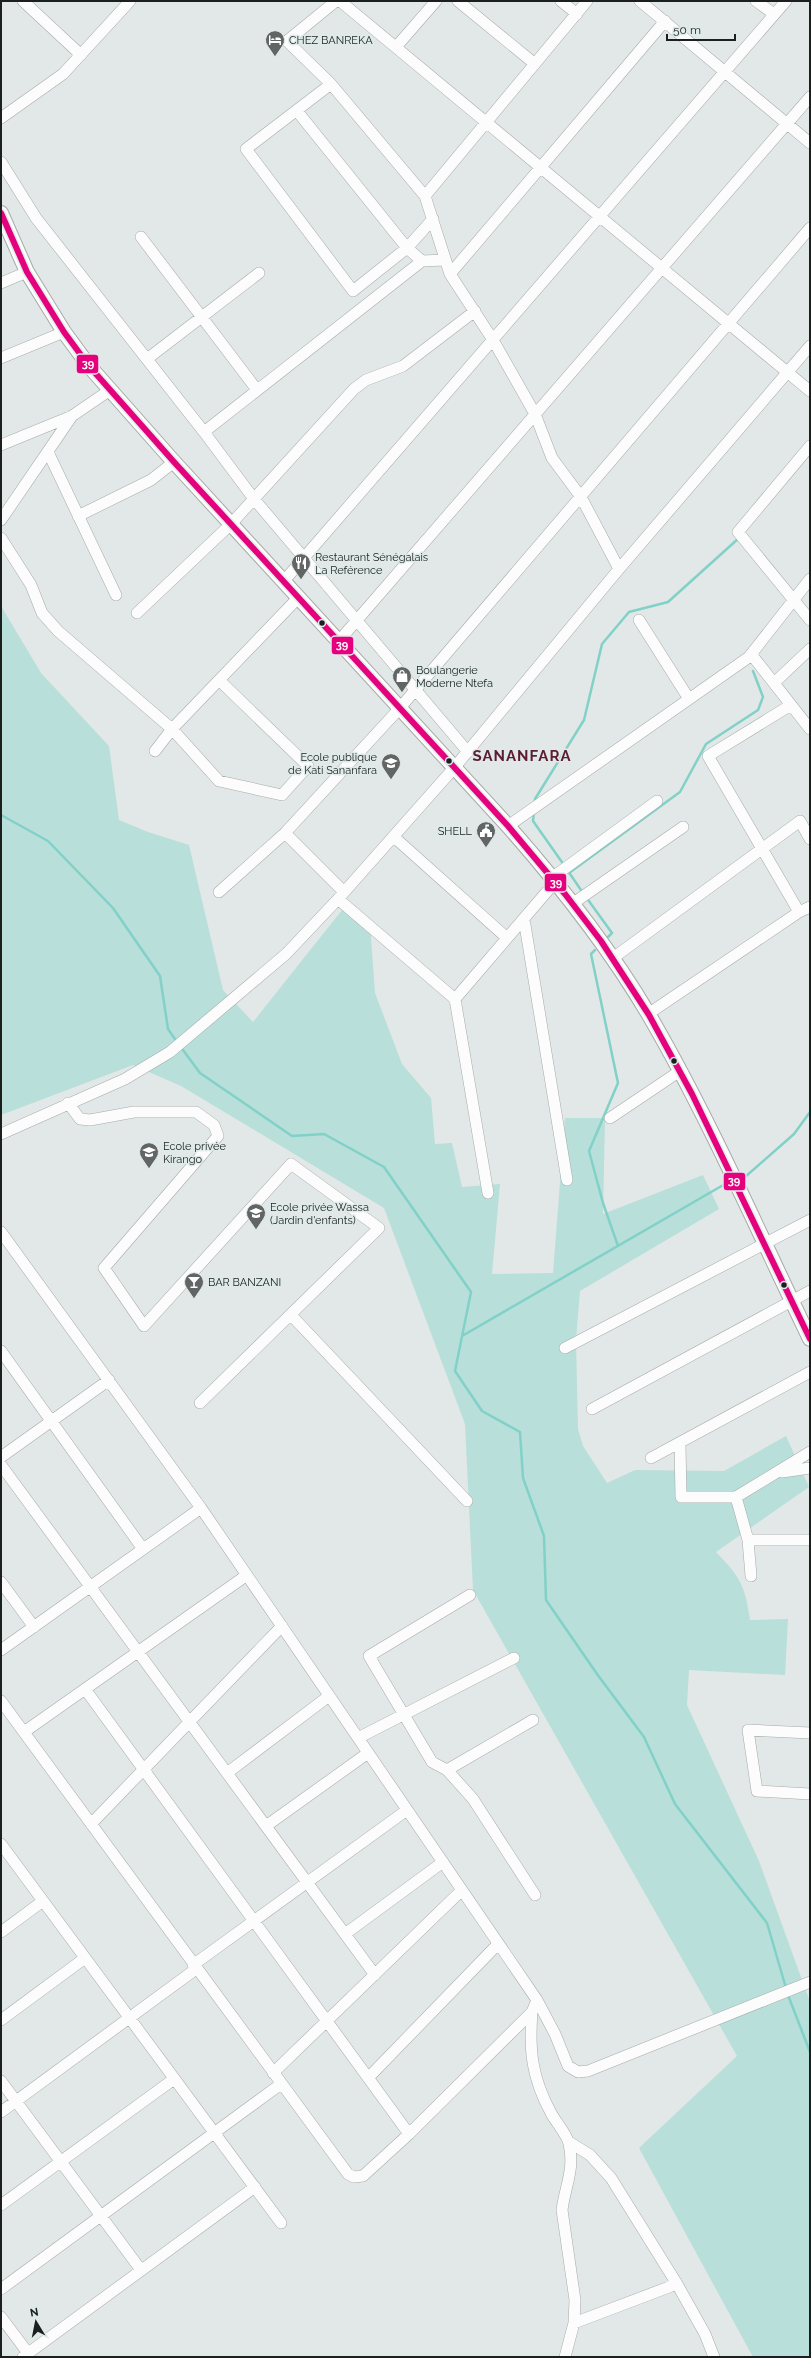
<svg xmlns="http://www.w3.org/2000/svg" width="811" height="2358" viewBox="0 0 811 2358" font-family="Raleway,sans-serif">
<rect width="100%" height="100%" fill="#e2e8e7"/>
<!-- green -->
<path fill="#b8dfd9" d="M 1,606 L 41,673 L 109,746 L 119,820 L 148,832 L 189,845 L 223,990 L 253,1022 L 346,905 L 370,924 L 375,993 L 402,1064 L 431,1098 L 435,1144 L 452,1143 L 462,1187 L 500,1184 L 492,1274 L 553,1273 L 565,1118 L 605,1118 L 603,1214 L 703,1175 L 719,1209 L 580,1291 L 576,1340 L 578,1429 L 583,1446 L 607,1483 L 635,1470 L 724,1471 L 786,1436 L 809,1487 L 716,1552 C 740,1577 745,1585 750,1620 L 788,1619 L 785,1675 L 689,1670 L 687,1705 L 759,1861 L 810,2002 L 810,2357 L 753,2357 L 639,2148 L 737,2056 L 473,1590 L 465,1424 L 384,1208 L 181,1086 L 133,1065 L 1,1115 Z"/>
<g fill="none" stroke-linecap="round" stroke-linejoin="round">
<!-- stream -->
<path stroke="#82d1c8" stroke-width="2.5" d="M 535,803 L 535,799 L 584,720 L 602,644 L 629,612 L 668,602 L 739,538
M 534,812 L 533,821 L 564,865
M 1,815 L 48,841 L 113,908 L 160,976 L 168,1029 L 177,1042
M 568,871 L 583,893
M 569,873 L 680,792 L 706,744 L 758,710 L 763,697 L 753,671
M 586,897 L 612,933 L 608,937
M 595,950 L 591,954 L 618,1083 L 589,1151 L 603,1203 L 618,1246
M 180,1046 L 200,1073 L 292,1136 L 324,1134 L 384,1167 L 471,1292 L 455,1371 L 482,1411 L 520,1432 L 523,1478 L 544,1536 L 546,1600 L 597,1674 L 644,1737 L 675,1804 L 767,1923 L 786,1988
M 745,1177 L 794,1134 L 810,1112
M 462,1336 L 725,1184
M 788,1995 L 810,2052"/>
<!-- minor casing -->
<g stroke="#a6aaa9" stroke-width="12">
<path id="minor" d="M 23,1 L 81,55
M 336,1 L 287,41 L 331,84 L 425,196 L 450,274 L 493,340 L 535,414 L 552,458 L 581,497 L 619,569
M 340,1 L 810,391
M 458,1 L 535,64
M 561,1 L 577,14
M 640,1 L 810,143
M 756,1 L 774,14
M 396,47 L 436,1
M 331,84 L 246,149 L 353,291 L 407,248 L 433,219
M 297,111 L 407,248 L 422,261
M 1,118 L 63,74 L 130,1
M 1,162 L 36,218 L 204,432 L 254,499 L 468,752
M 425,196 L 587,1
M 141,237 L 257,390
M 450,274 L 665,21
M 1,283 L 27,272
M 1,358 L 64,332
M 147,359 L 259,273
M 204,432 L 422,261 L 445,260
M 1,445 L 72,416 L 110,390
M 810,446 L 738,532 L 810,620
M 48,452 L 116,595
M 78,516 L 151,480 L 174,462
M 1,520 L 72,416
M 1,538 L 31,585 L 42,613 L 58,631 L 172,729 L 219,781 L 282,795 L 308,766 L 219,680
M 283,582 L 786,1
M 137,613 L 231,524 L 354,389 L 366,380 L 403,366 L 475,311
M 639,620 L 689,699
M 338,642 L 810,97
M 751,654 L 810,729
M 774,683 L 810,649
M 791,705 L 708,756 L 799,912
M 155,751 L 172,729 L 298,598
M 508,826 L 749,657 L 810,579
M 285,833 L 344,892
M 394,837 L 507,938
M 553,877 L 657,801
M 219,892 L 285,833 L 399,709 L 810,228
M 338,899 L 455,999 L 488,1193
M 572,904 L 683,827
M 524,919 L 567,1180
M 613,958 L 800,821 L 810,839
M 455,999 L 556,881
M 648,1014 L 799,912 L 810,907
M 68,1103 L 80,1119 L 90,1120 L 134,1112 L 196,1112 L 214,1125 L 218,1136 L 104,1268 L 144,1326 L 291,1164 L 379,1228 L 200,1403
M 610,1118 L 680,1071
M 1,1134 L 125,1079 L 170,1052 L 286,954 L 338,899 L 454,768 L 619,569 L 810,346
M 1,1232 L 201,1508 L 537,2000 L 555,2034 L 568,2066 L 578,2072 L 588,2071 L 810,1982
M 291,1315 L 467,1501
M 565,1348 L 810,1220
M 1,1351 L 143,1549
M 592,1409 L 810,1291
M 680,1443 L 681,1497 L 736,1497 L 810,1452
M 1,1457 L 109,1380
M 651,1458 L 810,1372
M 1,1465 L 375,1975
M 782,1472 L 810,1468
M 736,1497 L 748,1540 L 751,1576
M 748,1540 L 810,1540
M 1,1582 L 34,1627
M 470,1595 L 369,1656 L 432,1762 L 447,1770 L 473,1799 L 535,1895
M 1,1650 L 201,1508
M 85,1689 L 409,2134
M 1,1701 L 348,2174 L 354,2177 L 363,2176 L 409,2134 L 532,2012 L 537,2000
M 24,1732 L 247,1575
M 810,1733 L 748,1730 L 757,1791 L 810,1794
M 358,1738 L 514,1658
M 447,1770 L 533,1720
M 227,1773 L 329,1696
M 91,1824 L 282,1626
M 266,1826 L 368,1753
M 1,1844 L 281,2223
M 1,1932 L 43,1901
M 345,1934 L 443,1862
M 193,1965 L 407,1810
M 532,2012 C 529,2051 532,2078 551,2113 C 555,2121 568,2136 569,2144 C 575,2168 565,2187 562,2210 L 575,2300 L 574,2323 L 565,2357
M 1,2020 L 85,1958
M 273,2073 L 462,1890
M 368,2078 L 498,1944
M 1,2081 L 141,2270
M 1,2112 L 196,1969
M 569,2142 L 590,2155 L 611,2178 L 677,2284 L 705,2334 L 714,2357
M 1,2205 L 174,2079
M 1,2289 L 281,2084
M 1,2317 L 28,2353
M 574,2323 L 677,2284
M 23,2357 L 255,2187"/>
</g>
<!-- major casing -->
<g stroke="#a6aaa9" stroke-width="16">
<path id="major" d="M 1,213 L 27,272 L 64,332 L 89,366 L 174,462 L 508,826 C 560,885 609,947 649,1015 C 709,1118 758,1231 810,1339"/>
</g>
<!-- minor -->
<use href="#minor" stroke="#fbfcfb" stroke-width="11"/>
<!-- major -->
<use href="#major" stroke="#fbfcfb" stroke-width="14"/>
<!-- bus-1 casing -->
<g stroke="#dfebe9" stroke-width="9">
<path id="bus-1" d="M 1,213 L 27,272 L 64,332 L 89,366 L 174,462 L 508,826 L 565,894 L 601,941 L 649,1015 L 692,1094 L 810,1339"/>
</g>
<!-- bus-1 -->
<use href="#bus-1" stroke="#e5007d" stroke-width="6"/>
</g>
<!-- icons -->
<defs>
<g id="hotel-pin" transform="scale(1)"><path d="M0 17L-7.5 6A9.5 9.5 0 1 1 7.5 6Z" fill="#616564" stroke="#dfebe9"/><path d="M-6-4.5h1.5V1H6V5H4.5V3h-9V5H-6ZM-4 0a1.8 1.8 0 1 1 3.6 0ZM.5 0V-2.5h3Q6-2.5 6 0Z" fill="#fff"/></g>
<g id="restaurant-pin" transform="scale(1)"><path d="M0 17L-7.5 6A9.5 9.5 0 1 1 7.5 6Z" fill="#616564" stroke="#dfebe9"/><path d="M-5-6h1v4h1v-4h1v4h1v-4h1v5L-1.5 .5V6h-2V.5L-5-1ZM5-6V6H3V1.5H1.5Q1.5-4 5-6Z" fill="#fff"/></g>
<g id="shop-pin" transform="scale(1)"><path d="M0 17L-7.5 6A9.5 9.5 0 1 1 7.5 6Z" fill="#616564" stroke="#dfebe9"/><path d="M-5-2.5h2.3a2.7 3.5 0 0 1 5.4 0H5L5.5 6h-11ZM-1.5-2.5h3a1.5 2.3 0 0 0-3 0Z" fill="#fff"/></g>
<g id="school-pin" transform="scale(1)"><path d="M0 17L-7.5 6A9.5 9.5 0 1 1 7.5 6Z" fill="#616564" stroke="#dfebe9"/><path d="M0-5L7-2L0 1L-7-2ZM-4 1L0 2.5L4 1V4Q0 6-4 4Z" fill="#fff"/></g>
<g id="civic-pin" transform="scale(1)"><path d="M0 17L-7.5 6A9.5 9.5 0 1 1 7.5 6Z" fill="#616564" stroke="#dfebe9"/><path d="M-.6-6.5H3V-4.5H.6V-3L4-1V1h2V6H-6V1h2V-1L-.6-3ZM-1.2 2.5V6h2.4V2.5Z" fill="#fff"/></g>
<g id="bar-pin" transform="scale(1)"><path d="M0 17L-7.5 6A9.5 9.5 0 1 1 7.5 6Z" fill="#616564" stroke="#dfebe9"/><path d="M-6-5H6L.8 .8V4.5H3.5V6h-7V4.5H-.8V.8Z" fill="#fff"/></g>
</defs>
<g fill-rule="evenodd">
<use href="#hotel-pin" x="275" y="40"/>
<use href="#restaurant-pin" x="301" y="563"/>
<use href="#shop-pin" x="402" y="676"/>
<use href="#school-pin" x="391" y="763"/>
<use href="#civic-pin" x="486" y="831"/>
<use href="#school-pin" x="149" y="1152"/>
<use href="#school-pin" x="256" y="1213"/>
<use href="#bar-pin" x="194" y="1282"/>
</g>
<!-- markers -->
<g fill="#1b1f1e" stroke="#dfebe9" stroke-width="1.5">
<circle cx="322" cy="623" r="3.5"/>
<circle cx="449" cy="761" r="3.5"/>
<circle cx="674" cy="1061" r="3.5"/>
<circle cx="784" cy="1285" r="3.5"/>
</g>
<g text-anchor="middle" dominant-baseline="central" stroke-width="3" stroke-linejoin="round" paint-order="stroke">
<!-- poi labels -->
<g font-size="11" fill="#1b1f1e" stroke="#dfebe9" text-anchor="start">
<text x="289" y="40">CHEZ BANREKA</text>
<text x="315" y="557">Restaurant Sénégalais<tspan x="315" dy="13">La Reférence</tspan></text>
<text x="416" y="670">Boulangerie<tspan x="416" dy="13">Moderne Ntefa</tspan></text>
<text x="377" y="757" text-anchor="end">Ecole publique<tspan x="377" dy="13">de Kati Sananfara</tspan></text>
<text x="472" y="831" text-anchor="end">SHELL</text>
<text x="163" y="1146">Ecole privée<tspan x="163" dy="13">Kirango</tspan></text>
<text x="270" y="1207">Ecole privée Wassa<tspan x="270" dy="13">(Jardin d'enfants)</tspan></text>
<text x="208" y="1282">BAR BANZANI</text>
</g>
<!-- district labels -->
<g font-size="15" font-weight="bold" letter-spacing="1" fill="#5f1b30" stroke="#dfebe9">
<text x="522" y="756">SANANFARA</text>
</g>
</g>
<g stroke="#dfebe9" stroke-width="1.5">
<rect x="76" y="354" width="23" height="20" rx="4" fill="#e5007d"/>
<rect x="331" y="636" width="23" height="19" rx="4" fill="#e5007d"/>
<rect x="544" y="873" width="23" height="19" rx="4" fill="#e5007d"/>
<rect x="723" y="1172" width="23" height="19" rx="4" fill="#e5007d"/>
</g>
<g font-size="11" text-anchor="middle" font-weight="bold" fill="#fff">
<text x="88" y="368">39</text>
<text x="342" y="649">39</text>
<text x="556" y="887">39</text>
<text x="734" y="1185">39</text>
</g>
<!-- border -->
<rect width="811" height="2358" fill="none" stroke="#1b1f1e" stroke-width="4"/>
<!-- north arrow -->
<g transform="translate(36 2322) rotate(350)" stroke="#dfebe9" stroke-width="3" paint-order="stroke">
<path d="M0-3L7 15L0 10L-7 15Z" fill="#1b1f1e"/>
<text y="-6" font-size="11" font-weight="bold" text-anchor="middle" fill="#1b1f1e">N</text>
</g>
<!-- scale -->
<path d="M667 34v6h68v-6" fill="none" stroke="#1b1f1e" stroke-width="2"/>
<text x="673" y="34" font-size="12" fill="#1b1f1e" stroke="#dfebe9" stroke-width="3" paint-order="stroke">50 m</text>
</svg>
